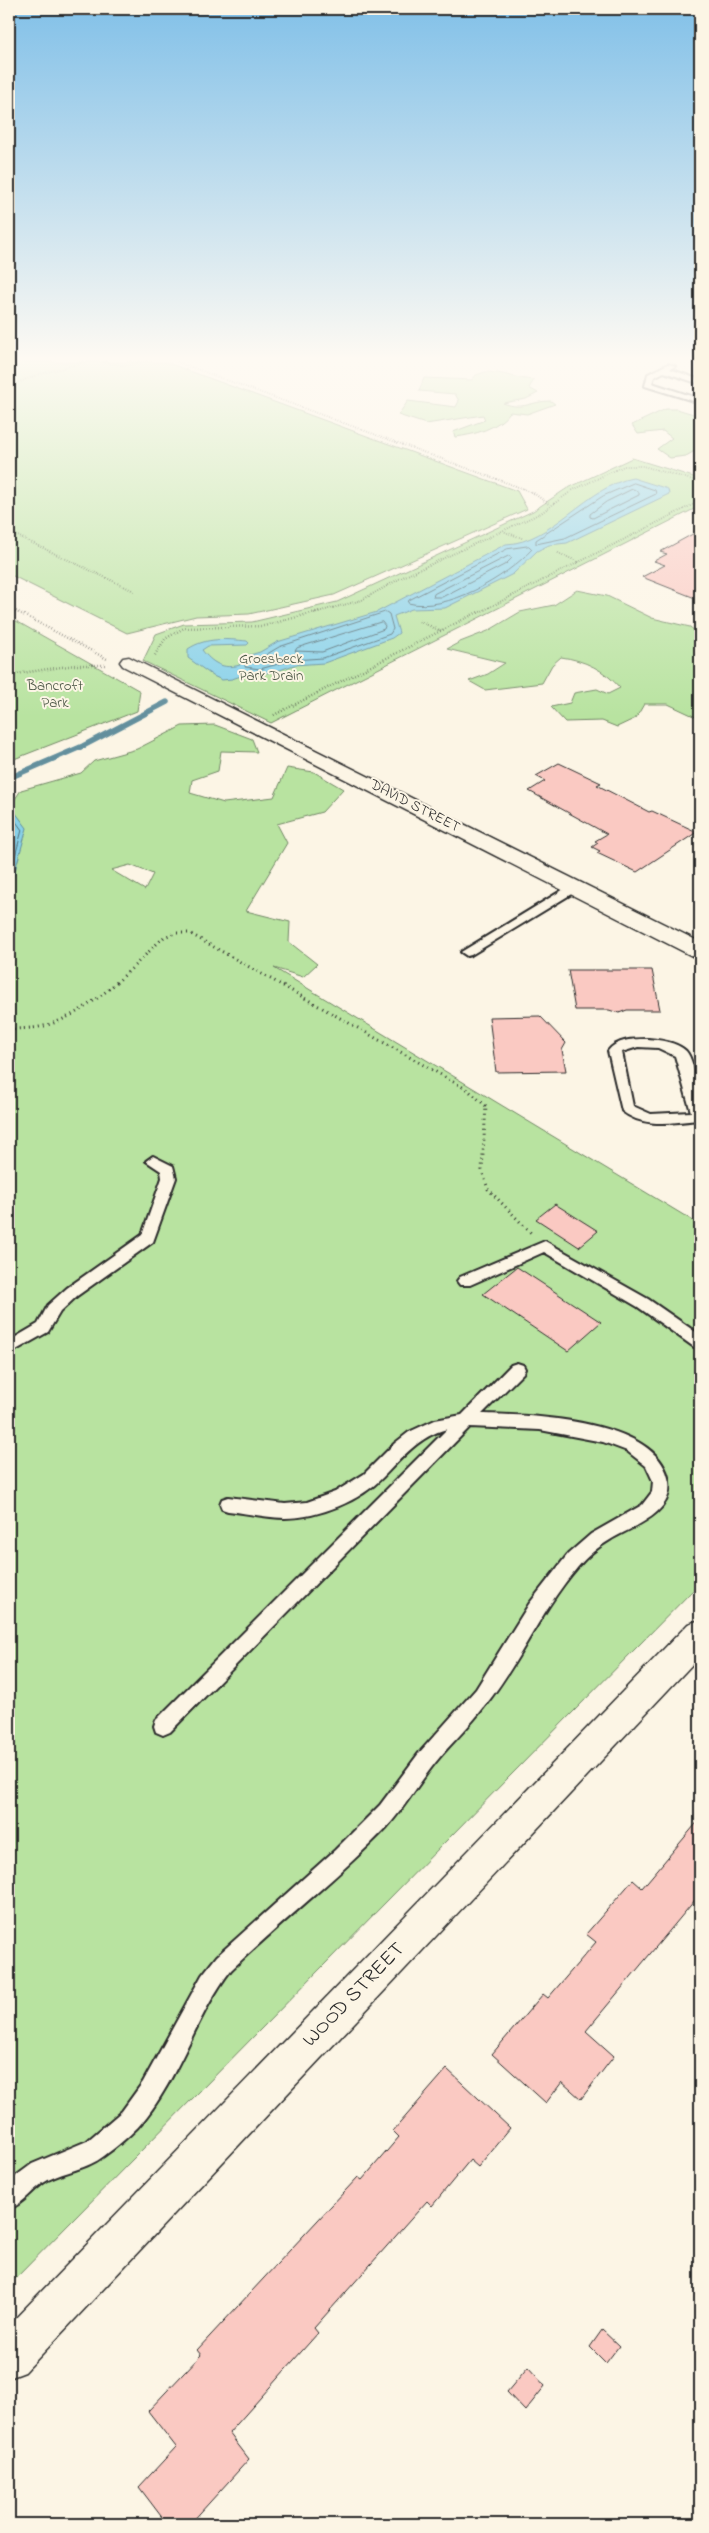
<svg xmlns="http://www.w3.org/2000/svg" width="709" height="2533" viewBox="0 0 709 2533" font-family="'Indie Flower',sans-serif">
<rect width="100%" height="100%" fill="#fcf5e5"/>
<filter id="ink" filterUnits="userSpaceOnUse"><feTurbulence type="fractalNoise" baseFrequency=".02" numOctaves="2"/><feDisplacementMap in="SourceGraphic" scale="10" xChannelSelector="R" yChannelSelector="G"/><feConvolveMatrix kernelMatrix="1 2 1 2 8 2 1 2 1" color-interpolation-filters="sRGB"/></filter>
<g filter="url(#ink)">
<!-- green -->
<path fill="#b8e3a0" stroke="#728766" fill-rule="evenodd" d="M 9,362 L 165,362 L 517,491 L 527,509 L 334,595 L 249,614 L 196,616 L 127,633 L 9,574 Z
M 485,372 C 504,372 516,379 534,380 L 529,388 L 538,393 L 526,399 L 503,403 C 524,411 530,401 551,401 L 555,404 L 527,414 L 510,412 C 499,428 474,435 455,437 L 453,432 L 485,420 L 483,415 L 426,424 L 398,415 L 408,401 L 456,407 L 459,401 L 455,394 L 419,391 L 424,378 L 472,380 L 476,375 Z
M 666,409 L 677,409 L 700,416 L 696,421 L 700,424 L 700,448 L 686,456 L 670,458 L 657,449 L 672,438 L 663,431 L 638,434 L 632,425 Z
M 632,458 L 700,479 L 700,506 L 271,723 L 143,661 L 156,634 L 184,624 L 252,622 L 337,602 L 533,511 L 566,489 Z
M 577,590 L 607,596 L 652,618 L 690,627 L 700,635 L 700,719 L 668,704 L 644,704 L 636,718 L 617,727 L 602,721 L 565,722 L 551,707 L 570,703 L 574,693 L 597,689 L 608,694 L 620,688 C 605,670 584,660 561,657 L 552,665 L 542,683 L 485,690 L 469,681 L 488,674 L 505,663 L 447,649 L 460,642 L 488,631 L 520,612 L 554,605 Z
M 9,617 L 140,691 L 137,711 L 9,761 Z
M 215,725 L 252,739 L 257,752 L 221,751 L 218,771 L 192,780 L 190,793 L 224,803 L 274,797 L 287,768 L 314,772 L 343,789 L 322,812 L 277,824 L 287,843 L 246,911 L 290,922 L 289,942 L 317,964 L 303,977 L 274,968 L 700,1225 L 700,1583 L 9,2285 L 9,808 L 21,790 L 81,773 L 94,761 L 137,749 L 182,726 ZM 130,865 L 153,874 L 145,890 L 111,870 Z"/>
<!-- water -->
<path fill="#88d1e9" stroke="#638f9d" d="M 633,478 L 668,489 L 669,494 L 567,543 L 549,545 L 537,551 L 513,574 L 445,608 L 412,609 L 394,616 L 399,633 L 392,638 L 324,663 L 294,665 L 277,671 L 260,674 L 250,673 L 232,679 L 222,680 L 213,676 L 188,658 L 188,649 C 206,637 227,639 247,641 L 249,643 L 247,645 L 208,646 L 202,650 C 212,663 223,670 240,665 L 240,658 L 260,652 L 277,642 L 377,612 L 506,544 C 551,543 589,485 633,478 Z
M 9,804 L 27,828 L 9,892 Z"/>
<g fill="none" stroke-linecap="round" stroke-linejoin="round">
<!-- shore -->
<path stroke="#506d77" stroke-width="1" d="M 634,483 L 655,490 L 656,494 L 565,538 L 536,544 L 536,540 L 603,496 Z
M 633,489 L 639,492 L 639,495 L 593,518 L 590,517 L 590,514 L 606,502 Z
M 529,546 L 532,549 C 507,577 446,613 408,603 L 409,600 L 507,549 Z
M 509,556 L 512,558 L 506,564 L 442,597 L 433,597 L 434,594 Z
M 386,612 L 389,614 L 393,629 L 390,634 L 323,658 L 293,660 L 260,669 L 245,667 L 247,660 L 262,657 L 279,647 Z
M 382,622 L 385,626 L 384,629 L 322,652 L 295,651 L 297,648 Z
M 9,812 L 22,830 L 9,879"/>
<!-- stream -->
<path stroke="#638f9d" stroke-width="5.5" d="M 9,778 L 83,746 L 167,702"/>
</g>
<!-- building -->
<path fill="#fac9c2" stroke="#2b2b2b" d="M 700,530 L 700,600 L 642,577 L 665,565 L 654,561 L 667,554 L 660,552 Z
M 559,763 L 601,783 L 597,785 L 649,812 L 652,811 L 697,832 L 637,872 L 597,853 L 600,851 L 592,847 L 598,843 L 595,841 L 607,834 L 529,791 L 545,781 L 536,776 Z
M 568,970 L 652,970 L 660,1010 L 627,1010 L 619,1013 L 609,1010 L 575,1010 Z
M 540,1016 L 566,1043 L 562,1050 L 566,1071 L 496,1072 L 489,1017 Z
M 555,1204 L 598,1231 L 579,1247 L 536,1219 Z
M 517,1267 L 601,1322 L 568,1351 L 483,1294 Z
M 700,1819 L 700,1894 L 586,2031 L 614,2056 L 581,2099 L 562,2082 L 546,2103 L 492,2054 L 543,1994 L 548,1998 L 596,1942 L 586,1934 L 633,1880 L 642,1888 Z
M 447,2069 L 510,2128 L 478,2167 L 470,2160 L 432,2206 L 427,2201 L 314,2328 L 318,2333 L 229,2433 L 249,2459 L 190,2524 L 167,2524 L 139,2487 L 176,2447 L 148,2411 L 201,2355 L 197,2350 L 358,2177 L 362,2180 L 399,2137 L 393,2131 Z
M 602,2330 L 619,2346 L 606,2363 L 590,2347 Z
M 528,2367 L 545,2386 L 525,2411 L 507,2392 Z"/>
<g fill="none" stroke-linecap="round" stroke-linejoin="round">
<!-- lane casing -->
<g stroke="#2b2b2b" stroke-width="4">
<path id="lane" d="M 668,364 L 675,366 L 670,369 L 700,380 L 700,384 L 664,372 L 654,377 L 652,383 L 700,399 L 700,403 L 645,386 L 648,374 Z
M 574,883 L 580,887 L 578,890 L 471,955 L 467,956 L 461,952 Z
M 648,1039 C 660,1040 677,1042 686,1051 C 696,1062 700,1105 700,1120 C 674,1122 644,1129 622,1111 L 608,1051 C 617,1039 634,1039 648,1039 ZM 638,1047 L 658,1048 L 675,1056 L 691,1112 L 651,1114 L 633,1106 L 622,1052 Z
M 153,1156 L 173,1166 L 176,1178 L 153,1242 L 77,1296 L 60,1312 L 48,1332 L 9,1354 L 9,1341 L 38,1324 L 48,1305 L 67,1288 L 142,1235 L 162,1178 L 161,1171 L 146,1161 Z
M 545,1241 L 648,1299 L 700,1335 L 700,1349 L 694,1347 L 638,1307 L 544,1252 L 470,1285 L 460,1285 L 457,1281 L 460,1277 Z
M 517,1363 L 523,1365 L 525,1369 L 523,1373 L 482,1414 C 530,1415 660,1419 669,1482 C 674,1514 631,1527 610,1540 C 598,1547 586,1557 577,1568 C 540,1611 519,1664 484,1707 C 469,1727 450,1744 435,1763 C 418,1784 405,1807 387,1827 C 338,1878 282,1921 231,1970 C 194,2018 179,2081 138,2127 C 128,2137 115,2148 104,2156 C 87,2169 66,2171 48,2180 C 33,2188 24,2204 9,2209 L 9,2181 L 32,2164 L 87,2141 L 122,2111 L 143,2082 L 202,1975 L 217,1956 L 335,1850 L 380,1805 L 419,1753 L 476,1689 L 529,1604 L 568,1554 L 591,1534 L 642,1505 L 652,1492 L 653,1481 L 646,1466 L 627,1451 L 603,1442 L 540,1430 L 470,1427 L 170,1732 L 163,1735 L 156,1732 L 154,1726 L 156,1720 L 447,1429 C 419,1436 402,1458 383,1477 C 360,1501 319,1518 285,1518 C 266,1518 247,1513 228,1511 L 222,1509 L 220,1504 L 222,1499 L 228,1497 L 285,1504 L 307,1502 L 335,1492 L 364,1474 L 395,1443 L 409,1432 L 435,1420 L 462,1415 L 511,1365 Z"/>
</g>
<!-- street casing -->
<g stroke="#2b2b2b" stroke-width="3">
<path id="street" d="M 129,657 L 700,942 L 700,958 L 692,956 L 123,666 L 120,662 L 123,658 Z"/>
</g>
<!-- secondary casing -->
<g stroke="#2b2b2b" stroke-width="3">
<path id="secondary" d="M 700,1620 L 700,1656 L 25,2372 L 9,2378 L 9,2325 L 688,1624 Z"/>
</g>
<!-- path-far2 -->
<path stroke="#2b2b2b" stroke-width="2" stroke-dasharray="0.5 2" stroke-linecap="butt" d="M 103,362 L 126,366 L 141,362
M 177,362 L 532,492 L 550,505
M 9,386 L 40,374 L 86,362
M 9,532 L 134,591
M 505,532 L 522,538
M 558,553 L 579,562
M 9,608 L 18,613
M 314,613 L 362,600 L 401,578 L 541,513 L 573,490 L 624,466 L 643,466 L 700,482
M 478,613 L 700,501"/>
<!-- path-far1 -->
<path stroke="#2b2b2b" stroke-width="2.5" stroke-dasharray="0.5 2.5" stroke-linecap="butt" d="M 16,611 L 107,659
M 419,621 L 441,631
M 155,655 L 165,639 L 184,628 L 264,626 L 319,611
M 9,675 L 75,665 L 107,665
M 274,715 L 480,611"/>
<!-- path -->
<path stroke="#2b2b2b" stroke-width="3" stroke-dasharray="1 4" stroke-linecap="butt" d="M 9,1030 C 20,1028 32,1029 44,1026 C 92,1013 129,970 164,937 L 175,933 L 189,933 L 468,1090 L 486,1106 L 482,1170 L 488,1189 L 531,1233"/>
<!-- lane -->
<use href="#lane" fill="#fcf5e5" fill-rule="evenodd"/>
<!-- street -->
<use href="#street" fill="#fcf5e5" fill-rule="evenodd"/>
<!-- secondary -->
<use href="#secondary" fill="#fcf5e5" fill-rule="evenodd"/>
</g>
</g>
<!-- sky -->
<linearGradient id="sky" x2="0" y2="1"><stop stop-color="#81c0e8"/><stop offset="0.5" stop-color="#fefaf3"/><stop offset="1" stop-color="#fefaf3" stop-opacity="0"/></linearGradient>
<rect width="709" height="717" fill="url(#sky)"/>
<g text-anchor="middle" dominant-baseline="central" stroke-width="4" stroke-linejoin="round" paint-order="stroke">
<!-- far-park labels -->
<g font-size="15" fill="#4e5948" stroke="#fcf5e5">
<text x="271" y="659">Groesbeck<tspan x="271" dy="17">Park Drain</tspan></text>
<text x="55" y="686">Bancroft<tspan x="55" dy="17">Park</tspan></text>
</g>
<!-- far-street labels -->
<g font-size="15" fill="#2b2b2b" stroke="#fcf5e5">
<text transform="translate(415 806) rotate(27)">DAVID STREET</text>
</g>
<!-- near-street labels -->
<g font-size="21" fill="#2b2b2b" stroke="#fcf5e5">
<text transform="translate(354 1995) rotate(-46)">WOOD STREET</text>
</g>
</g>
<!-- margin -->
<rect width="709" height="2533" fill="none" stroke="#fcf5e5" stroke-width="30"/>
<rect x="15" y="15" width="679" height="2503" fill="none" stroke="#2b2b2b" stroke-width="2" filter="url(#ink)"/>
</svg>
